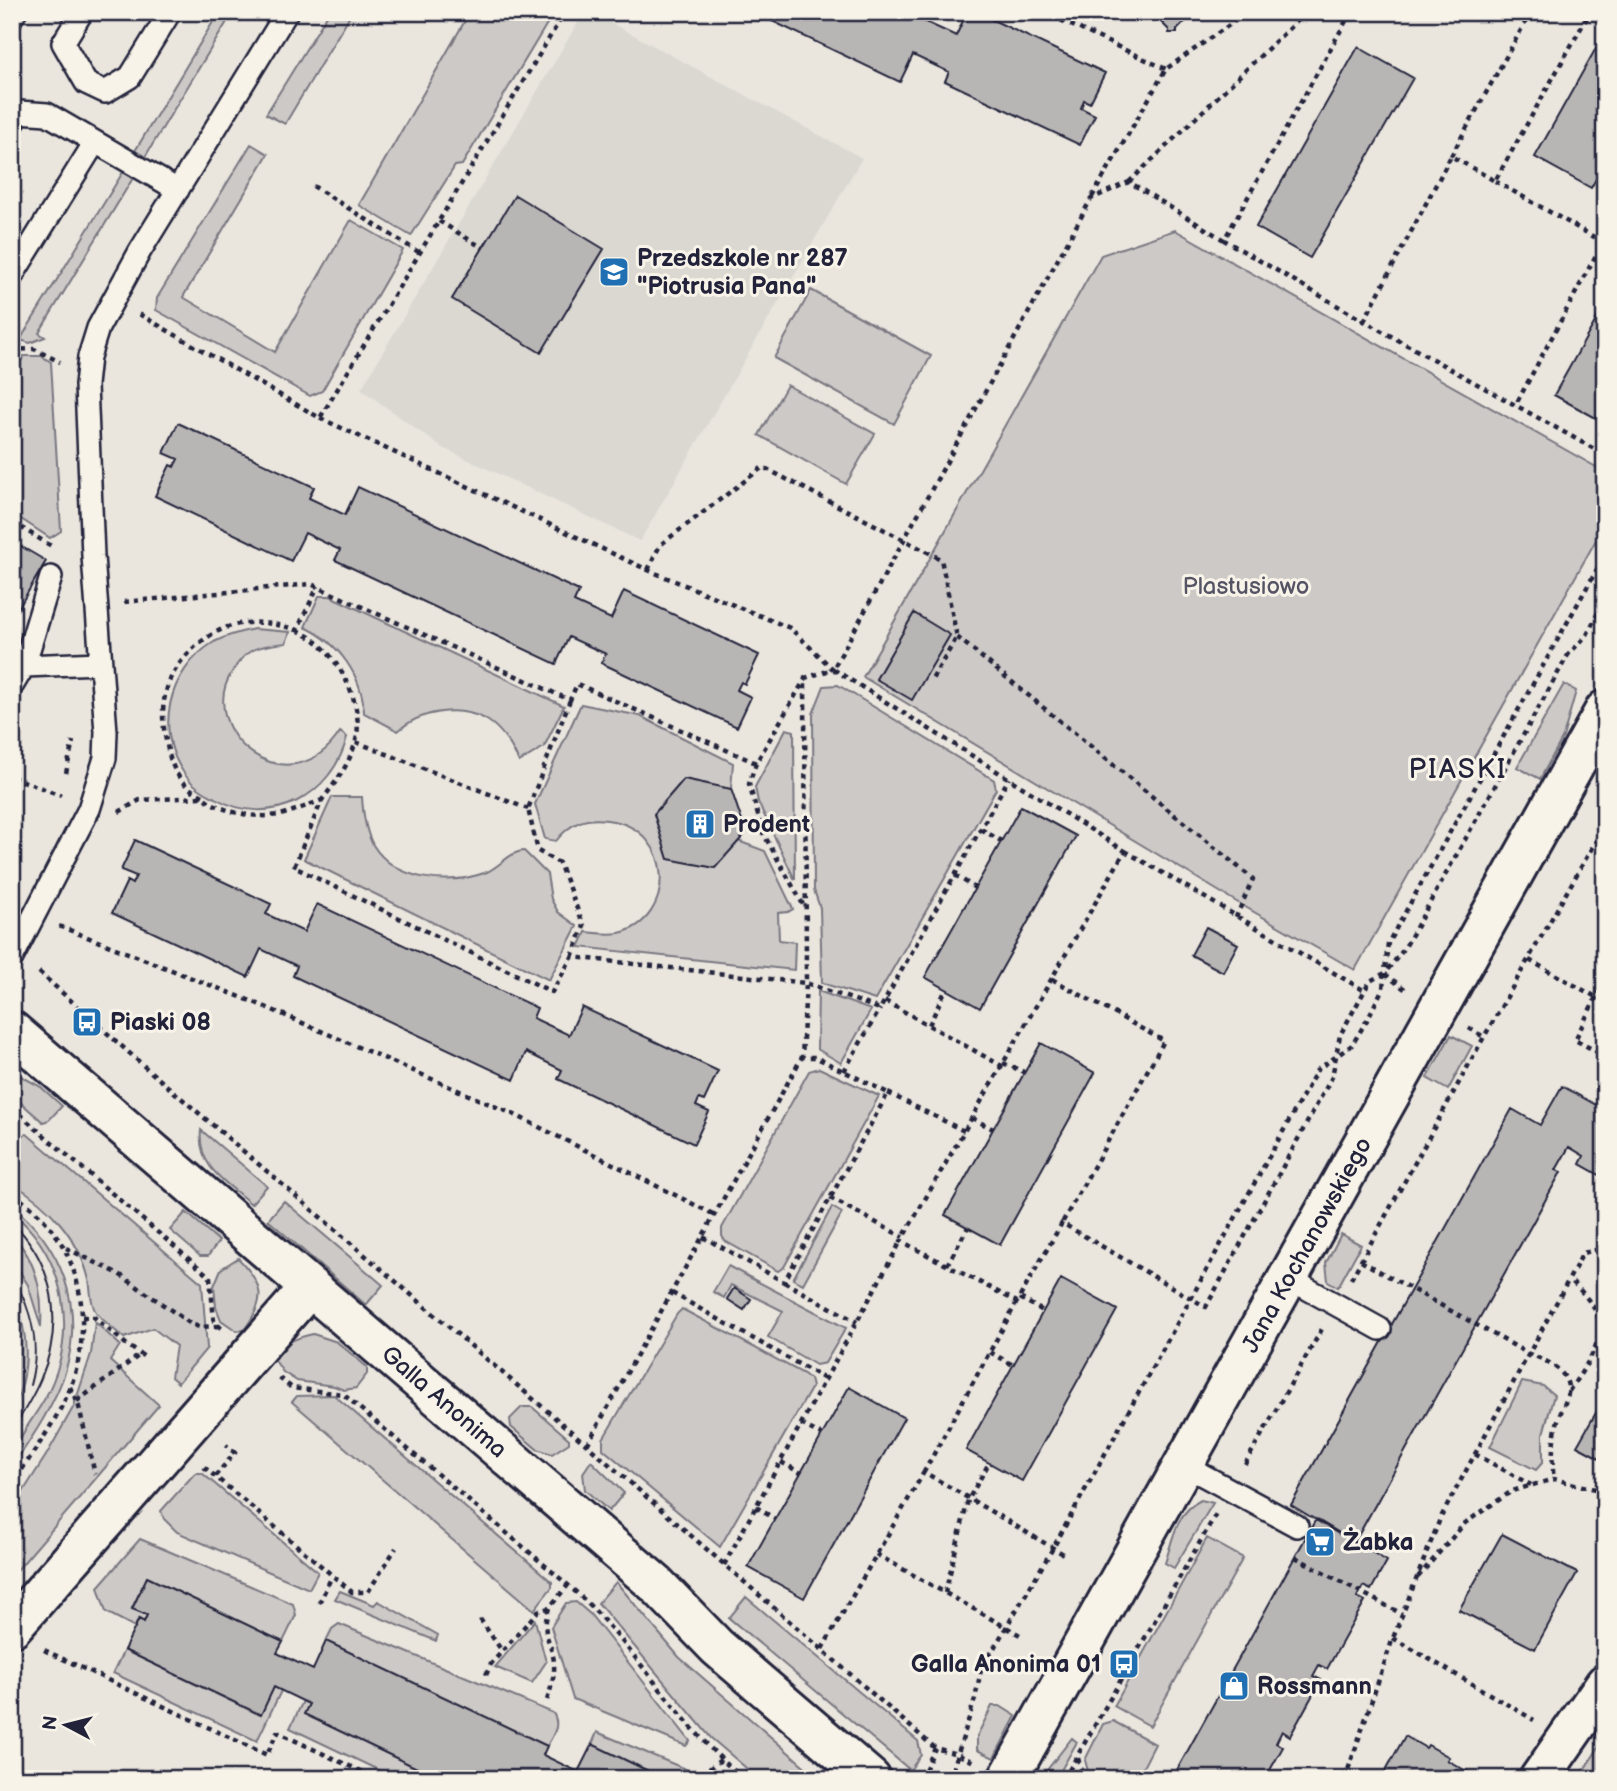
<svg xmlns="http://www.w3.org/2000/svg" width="1617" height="1791" viewBox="0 0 1617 1791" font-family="'Balsamiq Sans',sans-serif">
<rect width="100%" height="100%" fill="#eae6de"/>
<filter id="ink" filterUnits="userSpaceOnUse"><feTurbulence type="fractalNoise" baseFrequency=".0143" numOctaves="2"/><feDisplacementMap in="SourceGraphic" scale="14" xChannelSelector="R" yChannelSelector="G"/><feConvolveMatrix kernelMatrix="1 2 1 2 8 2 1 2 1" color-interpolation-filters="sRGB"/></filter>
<g filter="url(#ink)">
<!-- built -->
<path fill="#dbd8d2" d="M 584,12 L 591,12 L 862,158 L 640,541 L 441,447 L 361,389 Z"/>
<!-- green -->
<path fill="#cdc9c6" stroke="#787680" stroke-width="2" d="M 219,12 L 233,12 L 145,157 L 135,151 Z
M 329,12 L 352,12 L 285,124 L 266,114 Z
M 470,12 L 554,12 L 462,165 L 455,166 L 411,236 L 359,205 Z
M 251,144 L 268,154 L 183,297 L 275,352 L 351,220 L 403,250 L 322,391 L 310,396 L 156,310 L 157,298 Z
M 123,172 L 133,178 L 39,333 L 45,337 L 30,343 L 20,340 Z
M 1175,230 L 1605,472 L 1605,524 L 1355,970 L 1240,904 L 863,677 L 1101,255 Z
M 811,290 L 931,356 L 894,424 L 774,358 Z
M 24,356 L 41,356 L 51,362 L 61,531 L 50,538 L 12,513 L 12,376 Z
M 787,385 L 875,434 L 846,484 L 759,435 Z
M 319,596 L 330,596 L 564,706 L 544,747 L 519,762 C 512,746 501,728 485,719 C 458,705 420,711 398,731 L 364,713 C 363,676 338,642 305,627 Z
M 254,629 L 290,632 L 286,643 C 276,644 264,645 255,649 C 244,654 238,663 232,672 C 194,731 289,810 340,732 L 347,737 C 333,795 271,830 215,798 C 205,793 193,786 186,776 C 153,732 168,670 214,642 C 227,635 240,632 254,629 Z
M 1564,684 L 1576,691 L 1563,737 L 1540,779 L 1517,767 Z
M 838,685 L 994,780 L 996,789 L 875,1000 L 822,983 L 820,908 L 814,890 L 813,714 L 824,686 Z
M 581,704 L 640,716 L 733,763 L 731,789 L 684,779 L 654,814 L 668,859 L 715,868 L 738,841 L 765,851 L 793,909 L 788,912 L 778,913 L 779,940 L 795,942 L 794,970 L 579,947 L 586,932 C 597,933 608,935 619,933 C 676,921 677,828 607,820 C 585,817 570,823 556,841 L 545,839 L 535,804 Z
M 786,729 L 794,731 L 795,880 L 758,802 L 755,787 Z
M 332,797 L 362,797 C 363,814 365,830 373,845 C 396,882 450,886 487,872 C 499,867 511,851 524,851 L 547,874 L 551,899 L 558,912 L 577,926 L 549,980 L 304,859 Z
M 818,991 L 871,1010 L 841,1063 L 817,1049 Z
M 1451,1035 L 1472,1046 L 1448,1090 L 1427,1078 Z
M 819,1068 L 879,1096 L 784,1267 L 778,1271 L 725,1241 L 722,1236 L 722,1228 L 809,1071 Z
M 12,1071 L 41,1087 L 62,1106 L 49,1120 L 43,1122 L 12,1095 Z
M 201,1130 L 267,1186 L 251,1204 C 226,1182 197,1167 201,1130 Z
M 27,1134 L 202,1283 L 207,1348 L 178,1383 L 171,1377 L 176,1346 L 153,1328 L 124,1338 C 115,1330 103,1321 96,1312 C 90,1304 91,1289 89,1280 C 79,1238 49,1205 12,1183 C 12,1166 6,1139 27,1134 Z
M 284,1201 L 383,1285 L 366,1305 L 268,1220 Z
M 12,1206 C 62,1246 84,1306 66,1369 C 57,1401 31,1439 12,1467 C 12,1443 32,1421 44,1400 C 79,1337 68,1259 12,1212 Z
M 832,1207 L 842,1213 L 803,1284 L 793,1279 Z
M 186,1212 L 219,1241 L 208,1256 L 200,1256 L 170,1230 Z
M 1341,1234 L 1361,1245 L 1338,1287 L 1328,1281 L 1326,1263 Z
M 12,1235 C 37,1260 43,1293 41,1327 L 28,1285 L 12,1259 Z
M 238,1258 C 264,1285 267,1299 244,1330 L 237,1331 L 221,1320 L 216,1307 L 214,1286 L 221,1269 Z
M 728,1266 L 846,1328 L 825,1363 L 816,1365 L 768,1337 L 783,1311 L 731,1285 L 724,1298 L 713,1292 Z
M 12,1294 C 30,1331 31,1374 12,1411 L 12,1375 L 18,1329 Z
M 682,1309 L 804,1374 L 810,1379 L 812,1387 L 720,1547 L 603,1449 L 603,1439 L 677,1314 Z
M 95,1322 L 120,1345 L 110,1361 L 159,1405 L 12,1576 L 12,1509 L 47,1454 L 74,1406 L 91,1354 Z
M 313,1334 L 337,1342 L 367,1367 L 367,1374 L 356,1388 L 344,1390 L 334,1386 L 297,1381 L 283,1372 L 274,1359 C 283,1342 295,1338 313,1334 Z
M 1522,1382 L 1543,1386 L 1554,1395 L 1543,1434 L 1543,1462 L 1536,1470 L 1490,1447 Z
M 334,1395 L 552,1582 L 552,1587 L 534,1610 L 292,1402 L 297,1396 Z
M 522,1407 L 532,1407 L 569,1439 L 569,1443 L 552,1454 L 537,1449 L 511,1427 L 510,1419 Z
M 591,1461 L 624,1493 L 609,1511 L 585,1490 L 583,1473 Z
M 195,1473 L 202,1473 L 318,1572 L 309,1589 L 177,1532 L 164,1519 L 161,1511 Z
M 1201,1500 L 1213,1503 L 1174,1568 L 1165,1563 C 1173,1539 1176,1512 1201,1500 Z
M 1207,1538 L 1243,1558 L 1150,1726 L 1114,1706 Z
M 140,1539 L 293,1604 L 296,1615 L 283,1642 L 147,1577 L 132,1608 L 147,1615 L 144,1622 L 138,1619 L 135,1627 L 106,1612 L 98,1587 Z
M 616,1582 L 679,1657 L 819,1779 L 759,1779 L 711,1738 L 598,1603 Z
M 340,1591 L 374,1605 L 378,1601 L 438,1635 L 436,1641 L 335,1599 Z
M 746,1597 L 918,1741 L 921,1755 L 910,1770 L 729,1618 Z
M 576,1602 L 590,1614 L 690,1741 L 686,1746 L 573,1699 L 551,1627 L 566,1603 Z
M 535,1620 L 546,1662 L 532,1683 L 495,1667 Z
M 339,1624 L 553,1713 C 561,1725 553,1735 547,1746 L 326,1641 L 332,1629 Z
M 124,1650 L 260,1715 L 274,1687 L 281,1691 L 257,1741 L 113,1673 Z
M 303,1701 L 309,1704 L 305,1714 L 440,1779 L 397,1779 L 290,1728 Z
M 992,1706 L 1000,1706 L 1016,1716 L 994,1758 L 977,1750 L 977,1736 Z
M 1113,1721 L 1155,1744 L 1137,1779 L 1090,1779 L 1085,1760 L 1103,1724 Z
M 597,1732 L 709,1779 L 665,1779 L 592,1744 Z
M 1072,1738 L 1077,1742 L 1056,1779 L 1040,1779 Z
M 1605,1738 L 1605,1779 L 1578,1779 Z"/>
<!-- building -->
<path fill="#b8b6b5" stroke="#22223b" stroke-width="2" d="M 753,12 L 924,12 L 921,20 L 956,36 L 967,12 L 976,12 L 1105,73 L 1090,103 L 1084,100 L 1081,108 L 1095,115 L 1080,145 L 945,81 L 949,72 L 913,55 L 900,82 Z
M 1151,12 L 1194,12 L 1177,30 L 1177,33 L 1169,33 L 1169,30 Z
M 1605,32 L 1605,163 L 1591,188 L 1535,157 Z
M 1358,47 L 1413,78 L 1310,258 L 1256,227 Z
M 515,195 L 604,249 L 541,353 L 452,299 Z
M 1605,304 L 1605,423 L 1554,395 Z
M 178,423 L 314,487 L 309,498 L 345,515 L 358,487 L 579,591 L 574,602 L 611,619 L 624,591 L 759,655 L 745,684 L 741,682 L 737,690 L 751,697 L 737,727 L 601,663 L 606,654 L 569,637 L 556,664 L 335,560 L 340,550 L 305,533 L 291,561 L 155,496 L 170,465 L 174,467 L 178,459 L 164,453 Z
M 12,541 L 46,561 L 12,619 Z
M 914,613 L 950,635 L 912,700 L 876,679 Z
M 684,779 L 731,789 L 746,833 L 715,868 L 668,859 L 654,814 Z
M 1021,806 L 1076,836 L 980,1008 L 925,977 Z
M 135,840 L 271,904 L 266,914 L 304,932 L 317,904 L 537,1008 L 533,1018 L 569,1035 L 582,1007 L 718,1071 L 704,1101 L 699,1099 L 696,1106 L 709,1112 L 694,1144 L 558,1079 L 562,1070 L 526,1052 L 514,1080 L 293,976 L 297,966 L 261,949 L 248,977 L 112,913 L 127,881 L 132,884 L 136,876 L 121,870 Z
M 1206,927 L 1238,944 L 1223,972 L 1191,955 Z
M 1041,1043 L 1095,1073 L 1000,1245 L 945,1215 Z
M 1562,1086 L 1605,1110 L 1605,1178 L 1580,1164 L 1584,1156 L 1569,1147 L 1556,1170 L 1561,1172 L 1354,1543 L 1291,1505 L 1512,1109 L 1540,1125 Z
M 1061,1279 L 1117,1310 L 1022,1481 L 966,1450 Z
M 734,1288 L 751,1299 L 744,1310 L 727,1299 Z
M 849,1387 L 904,1418 L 804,1598 L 748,1567 Z
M 1605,1397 L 1605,1461 L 1577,1446 Z
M 1316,1519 L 1387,1561 L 1371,1590 L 1363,1586 L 1357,1597 L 1365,1601 L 1327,1669 L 1319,1665 L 1313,1676 L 1321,1680 L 1290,1736 L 1282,1731 L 1276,1743 L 1283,1747 L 1265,1779 L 1172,1779 Z
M 1502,1534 L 1577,1573 L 1535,1649 L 1459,1610 Z
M 147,1577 L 283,1642 L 277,1653 L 313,1670 L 326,1641 L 547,1746 L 543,1755 L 578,1772 L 592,1744 L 665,1779 L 440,1779 L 304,1714 L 309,1704 L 274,1687 L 261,1715 L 124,1650 L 139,1619 L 144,1622 L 147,1615 L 132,1609 Z
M 1405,1736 L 1426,1748 L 1428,1745 L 1449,1757 L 1447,1760 L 1468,1772 L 1464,1779 L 1381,1779 Z"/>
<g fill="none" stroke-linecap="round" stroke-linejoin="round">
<!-- lane casing -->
<g stroke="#22223b" stroke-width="26">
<path id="lane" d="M 82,12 L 63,43 L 86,83 L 105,92 L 130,77 L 170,12
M 12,125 L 19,112 L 47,114 L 178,190
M 12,276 L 95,142
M 24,666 L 51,577
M 12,686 L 24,666 L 100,663
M 12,958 L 89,809 L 105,758 L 106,732 L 93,556 L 86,385 L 89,357 L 98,328 L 140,251 L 287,12
M 1288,1278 L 1380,1329
M 1184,1465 L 1297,1526"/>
</g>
<!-- street casing -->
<g stroke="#22223b" stroke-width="44">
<path id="street" d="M 12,1627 L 310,1287
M 1539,1779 L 1605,1684"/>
</g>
<!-- secondary casing -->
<g stroke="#22223b" stroke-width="44">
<path id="secondary" d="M 12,1031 L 657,1585 L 717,1647 L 871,1779
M 1008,1779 L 1605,710"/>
</g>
<!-- path -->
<path stroke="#22223b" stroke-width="4.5" stroke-dasharray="5 5" stroke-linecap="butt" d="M 1043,12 L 1166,69
M 1279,12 L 1303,15
M 1351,12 L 1224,240 L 1364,321 L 1605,455
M 1451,156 L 1531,12
M 1495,181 L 1603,242 L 1515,406
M 1129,182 L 1306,12
M 313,186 L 420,253
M 1092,197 L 1166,69 L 1248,12
M 439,221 L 483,248
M 1224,240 L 1129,182 L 1091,199 L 833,669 L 1125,851 L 901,1241 L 1017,1302 L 1062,1223 L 1206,1307 L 1332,1077 L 1340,1035 L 1370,981 L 1385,973 L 1404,949 L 1568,655 L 1587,635 L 1605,598
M 139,314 L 320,418 L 565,12
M 1364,321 L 1451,156 L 1495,181 L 1590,12
M 12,350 L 34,349 L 60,362
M 12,362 L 19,350
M 320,418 L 648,570 L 790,628 L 833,669 L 805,678 L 806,983 L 880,1009 L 1009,778
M 12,522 L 53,547
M 648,570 L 660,545 L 763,467 L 941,559 L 957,637 L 931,681
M 124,602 L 311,584 L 570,700 L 577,684 L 756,763 L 805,679
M 297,630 C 303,633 310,637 316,641 C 342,663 366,709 355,744 C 348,766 336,782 322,800
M 957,637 L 1253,879 L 1236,917
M 570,700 L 528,809 L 538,851 L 559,863 L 584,926 L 572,957
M 356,742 L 528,809
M 756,763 L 749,784 L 763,833 L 805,908
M 66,773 L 73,741
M 12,777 L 61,795
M 203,796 C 197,793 189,789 185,784 C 175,775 169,758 167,745 C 163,728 161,709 166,692 C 172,664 201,636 228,627 C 250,619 275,623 297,630 L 318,586
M 119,812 L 140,800 L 203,797 C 223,813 259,820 284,814 C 297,810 309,805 322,800 L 294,867 L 552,992 L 572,957 L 806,983 L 802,1057 L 587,1445
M 981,829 L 1001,841
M 1125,851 L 1365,991
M 955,875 L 975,888
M 59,926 L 261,1005 L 515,1115 L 715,1215
M 1529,960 L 1596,997 L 1605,982
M 39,972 L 145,1067 L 587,1445 L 935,1748 L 957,1754 L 974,1762
M 1385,974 L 1406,990
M 1052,979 L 1164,1041 L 1062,1223
M 1596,997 L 1575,1040 L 1605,1056
M 885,1001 L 1002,1066
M 929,1025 L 946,989
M 1469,1028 L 1484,1037
M 1003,1063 L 1024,1072
M 844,1071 L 880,1009
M 888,1093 L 964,1131
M 12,1108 L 210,1277 L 214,1321 L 222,1329
M 972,1118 L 993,1129
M 12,1128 L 22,1116
M 12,1194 C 78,1233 96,1314 72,1383 C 59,1419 32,1453 12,1485
M 830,1198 L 903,1237
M 703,1237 L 784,1282 L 888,1093 L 815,1057 L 802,1057
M 66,1248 L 119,1274 L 191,1324 L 199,1327 L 220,1326
M 1361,1261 L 1529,1354 C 1546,1360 1571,1371 1568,1394 C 1566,1402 1561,1411 1558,1420 C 1553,1439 1551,1459 1554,1479
M 947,1265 L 968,1227
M 1351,1279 L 1484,1037 L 1605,825
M 784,1282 L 857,1322
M 672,1293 L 825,1379
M 1020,1298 L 1043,1311
M 1017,1302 L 924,1472 L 1065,1555
M 82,1317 L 94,1317 L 127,1345 L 146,1358
M 990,1352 L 1013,1365
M 279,1378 L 292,1388 L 343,1394 L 568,1585 C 634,1642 675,1723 744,1779
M 70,1387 L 79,1407 L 95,1474
M 1569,1391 C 1583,1369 1610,1337 1595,1310 C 1589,1299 1578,1288 1570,1279
M 77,1401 L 141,1354
M 801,1424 L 822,1435
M 1475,1454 L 1531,1485
M 781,1462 L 801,1473
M 1245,1464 L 1322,1329
M 204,1467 L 352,1592 L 368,1592 L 396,1548
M 215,1476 L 235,1453 L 226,1445
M 756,1507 L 775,1519
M 876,1554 L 1020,1635
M 1295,1557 L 1402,1614
M 724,1565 L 901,1241
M 1418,1577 L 1465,1523 L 1512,1491 L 1554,1479 L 1595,1489 L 1605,1495
M 945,1593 L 968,1500 L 989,1463
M 319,1603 L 332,1576
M 480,1619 L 502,1651
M 1393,1638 L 1534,1720
M 822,1649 L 924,1472
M 44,1650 L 267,1755 L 277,1732 L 377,1779
M 12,1672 L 20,1664
M 486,1675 L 491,1664 L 538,1611 L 549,1608 L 568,1585
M 547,1700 C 551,1689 555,1675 554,1662 C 551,1637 540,1637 549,1608
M 1078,1758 L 1084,1779
M 709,1769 L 722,1759
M 921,1779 L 935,1748
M 948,1779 L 953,1769 L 975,1699 L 981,1670 L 1053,1548 L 1317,1070 L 1352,1045 L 1367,1020 L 1383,988 L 1388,943 L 1605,555
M 1064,1779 L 1216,1514
M 1345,1779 L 1393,1638 L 1440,1519 L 1583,1253 L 1605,1248"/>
<!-- lane -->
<use href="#lane" stroke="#f7f3e8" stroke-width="21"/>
<!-- street -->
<use href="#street" stroke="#f7f3e8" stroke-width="38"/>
<!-- secondary -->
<use href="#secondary" stroke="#f7f3e8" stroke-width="38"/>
<!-- tram -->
<path stroke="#22223b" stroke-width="2" d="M 12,40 L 29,12
M 12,1222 C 55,1264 64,1324 41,1378 C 34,1396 22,1414 12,1431
M 12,1276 C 32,1309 41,1347 30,1385"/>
</g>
</g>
<!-- icons -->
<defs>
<g id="school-square" transform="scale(1.575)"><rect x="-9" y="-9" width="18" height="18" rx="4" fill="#1f6fb2" stroke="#f7f3e8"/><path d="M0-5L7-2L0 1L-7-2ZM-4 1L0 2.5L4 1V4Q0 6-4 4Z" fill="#fff"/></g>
<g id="building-square" transform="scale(1.575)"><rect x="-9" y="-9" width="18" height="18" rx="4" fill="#1f6fb2" stroke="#f7f3e8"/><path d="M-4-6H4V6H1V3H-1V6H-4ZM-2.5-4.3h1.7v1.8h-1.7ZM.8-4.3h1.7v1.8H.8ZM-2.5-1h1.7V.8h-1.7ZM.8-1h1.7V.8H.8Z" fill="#fff"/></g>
<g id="bus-square" transform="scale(1.575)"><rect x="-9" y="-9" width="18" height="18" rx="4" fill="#1f6fb2" stroke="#f7f3e8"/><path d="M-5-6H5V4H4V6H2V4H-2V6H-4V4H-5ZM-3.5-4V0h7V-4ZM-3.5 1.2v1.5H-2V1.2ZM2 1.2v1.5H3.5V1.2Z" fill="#fff"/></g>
<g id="supermarket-square" transform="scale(1.575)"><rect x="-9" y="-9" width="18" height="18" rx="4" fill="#1f6fb2" stroke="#f7f3e8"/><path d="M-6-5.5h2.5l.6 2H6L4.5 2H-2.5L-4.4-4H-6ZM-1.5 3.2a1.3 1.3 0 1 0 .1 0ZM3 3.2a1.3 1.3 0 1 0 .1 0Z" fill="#fff"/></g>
<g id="shop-square" transform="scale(1.575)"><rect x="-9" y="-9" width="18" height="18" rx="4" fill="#1f6fb2" stroke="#f7f3e8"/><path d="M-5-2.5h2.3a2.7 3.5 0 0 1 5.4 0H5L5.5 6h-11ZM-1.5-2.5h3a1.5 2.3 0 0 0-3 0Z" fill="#fff"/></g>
</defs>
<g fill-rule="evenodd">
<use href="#school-square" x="614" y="272"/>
<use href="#building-square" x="700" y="824"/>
<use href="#bus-square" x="87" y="1022"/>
<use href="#supermarket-square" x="1320" y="1542"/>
<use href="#bus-square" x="1124" y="1664"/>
<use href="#shop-square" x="1234" y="1686"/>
</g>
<g text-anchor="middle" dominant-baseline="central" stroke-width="6" stroke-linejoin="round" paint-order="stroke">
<!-- poi labels -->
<g font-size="24" font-weight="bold" fill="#22223b" stroke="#f7f3e8" text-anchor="start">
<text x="637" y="258">Przedszkole nr 287<tspan x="637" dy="28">"Piotrusia Pana"</tspan></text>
<text x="723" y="824">Prodent</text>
<text x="110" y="1022">Piaski 08</text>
<text x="1343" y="1542">Żabka</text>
<text x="1101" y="1664" text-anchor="end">Galla Anonima 01</text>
<text x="1257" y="1686">Rossmann</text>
</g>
<!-- park labels -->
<g font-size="24" fill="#555465" stroke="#f7f3e8">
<text x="1246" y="586">Plastusiowo</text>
</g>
<!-- street labels -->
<g font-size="24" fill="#22223b" stroke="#f7f3e8">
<text transform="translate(1307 1245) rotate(-61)">Jana Kochanowskiego</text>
<text transform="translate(444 1402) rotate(41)">Galla Anonima</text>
</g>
<!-- quarter labels -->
<g font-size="28" letter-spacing="2" fill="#22223b" stroke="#f7f3e8">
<text x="1458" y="769">PIASKI</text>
</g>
</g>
<!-- margin -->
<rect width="1617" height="1791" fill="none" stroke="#f7f3e8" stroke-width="42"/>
<rect x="21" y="21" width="1575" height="1749" fill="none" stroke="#22223b" stroke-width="2.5" filter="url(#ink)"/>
<!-- north arrow -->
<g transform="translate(66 1725) rotate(277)" stroke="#f7f3e8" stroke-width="5" paint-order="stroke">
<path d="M0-5L12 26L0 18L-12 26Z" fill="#22223b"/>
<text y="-10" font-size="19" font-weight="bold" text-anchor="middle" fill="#22223b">N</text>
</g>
</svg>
